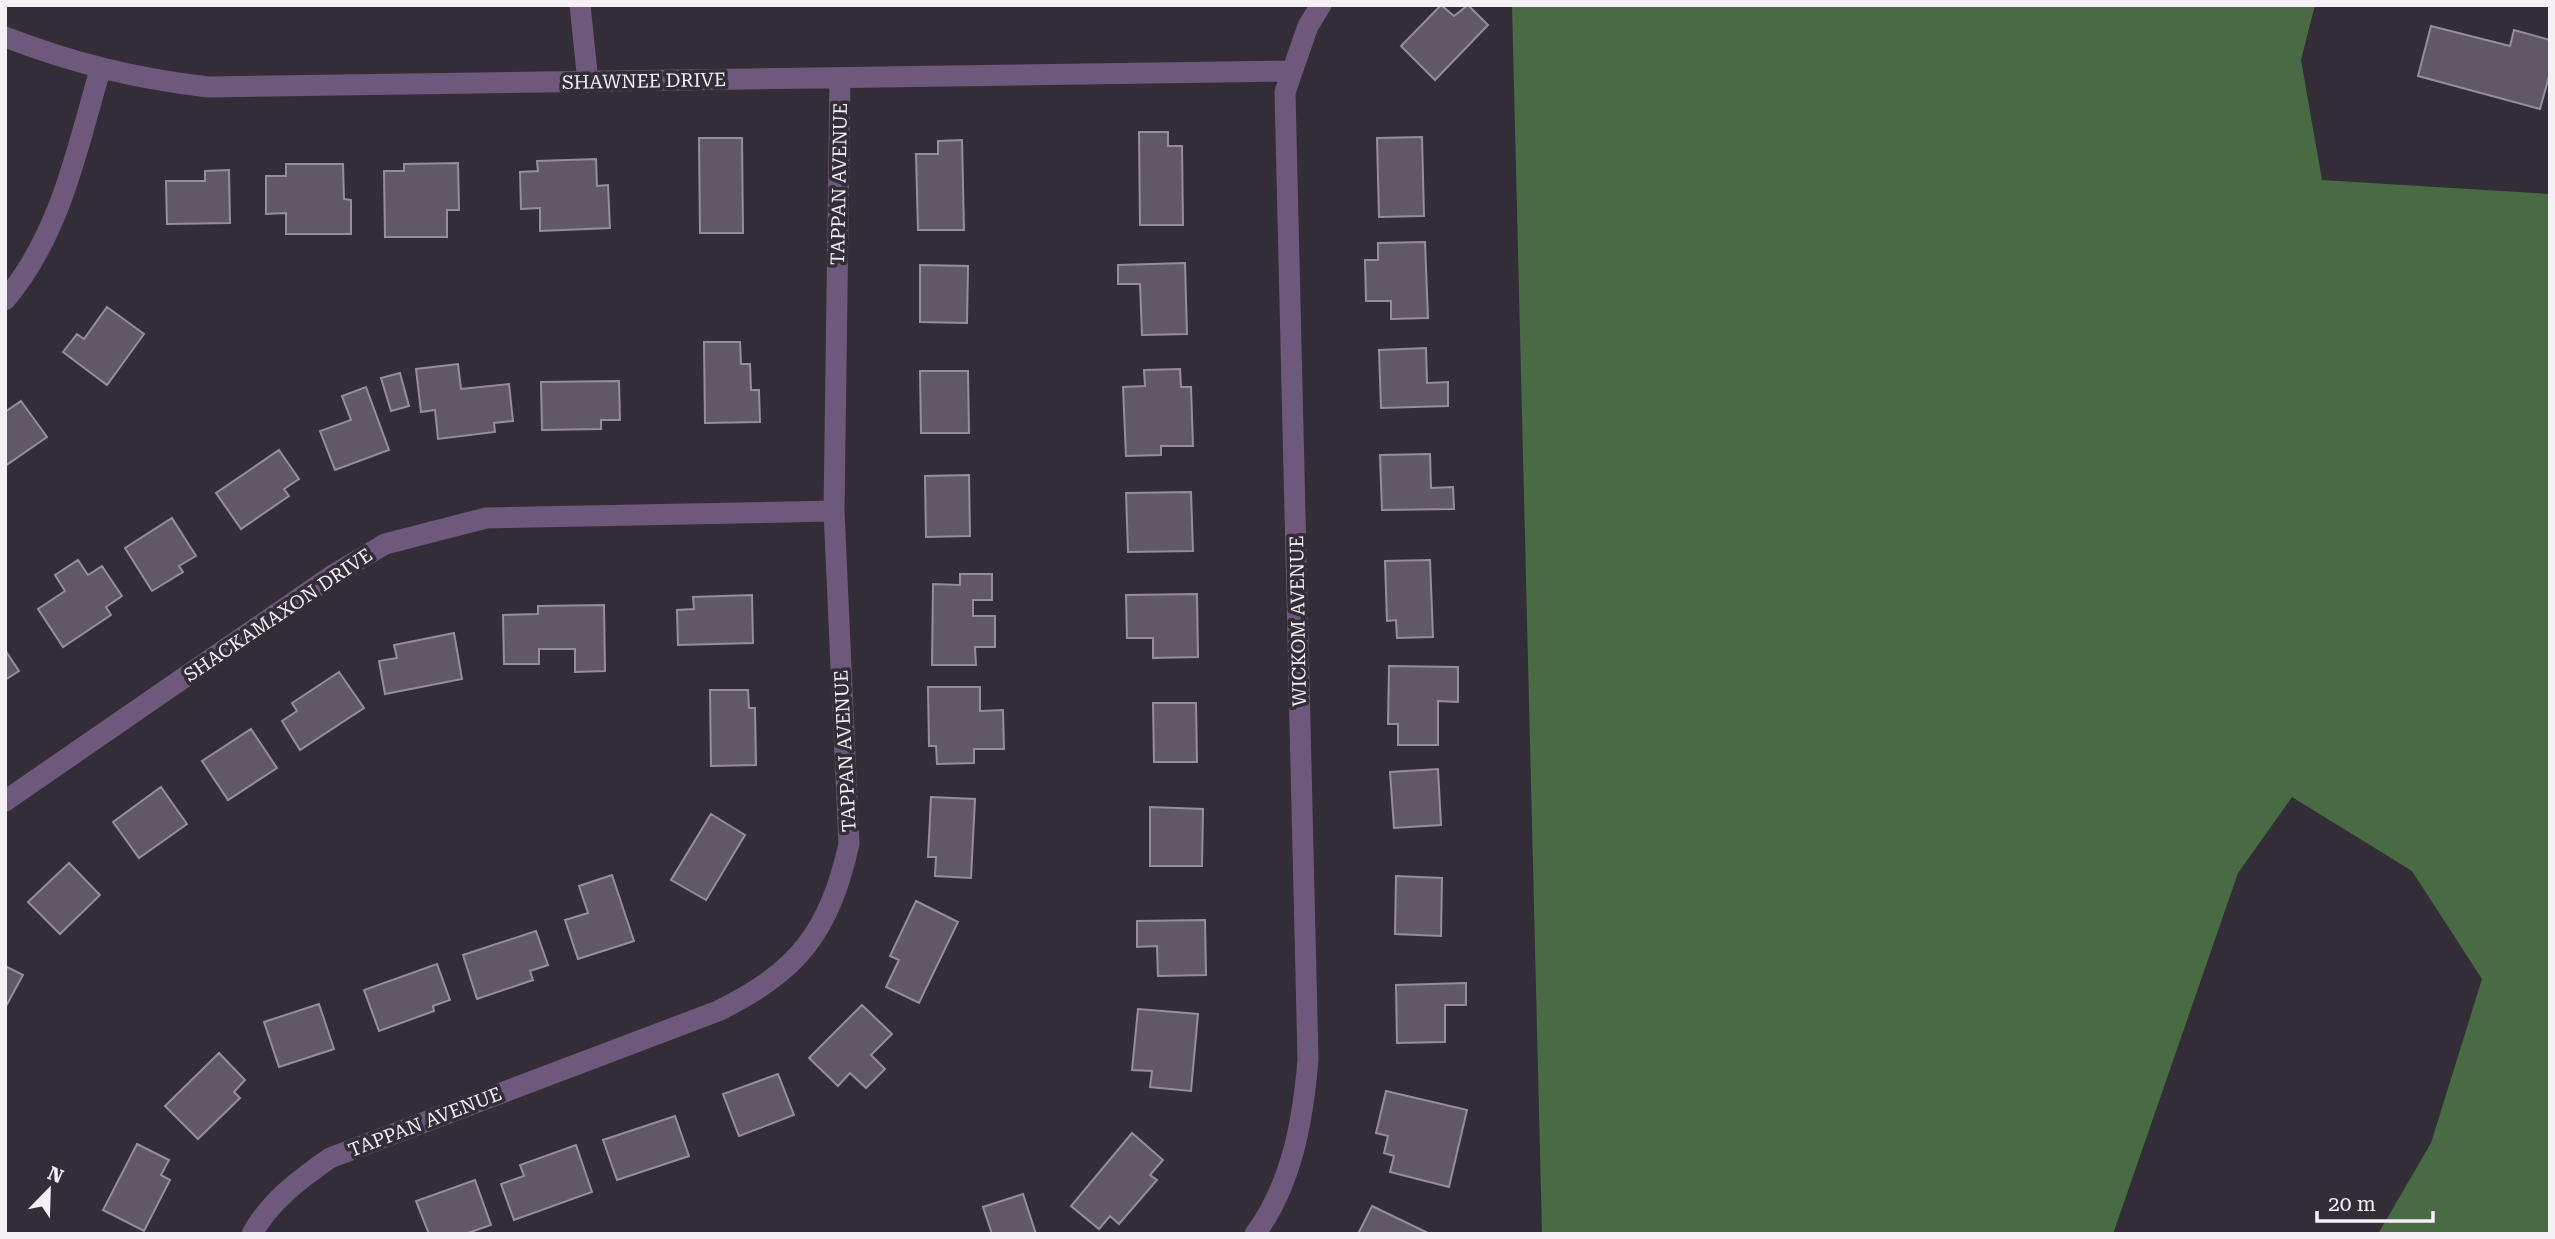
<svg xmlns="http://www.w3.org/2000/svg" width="2555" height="1239" viewBox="0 0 2555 1239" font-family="'Roboto Serif',serif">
<rect width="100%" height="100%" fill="#332d37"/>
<!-- forest -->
<path fill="#486b43" d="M 1512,5 L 2315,5 L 2301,60 L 2322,180 L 2550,194 L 2550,1234 L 2378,1234 L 2431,1143 L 2482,979 L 2412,871 L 2292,797 L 2238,873 L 2113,1234 L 1542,1234 Z"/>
<!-- building -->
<path fill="#605964" stroke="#958e9a" stroke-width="2" d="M 1441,5 L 1454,16 L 1468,5 L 1488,25 L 1435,80 L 1401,46 Z
M 2431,26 L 2510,46 L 2514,30 L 2550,40 L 2550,73 L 2540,109 L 2418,76 Z
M 1139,132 L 1168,132 L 1168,146 L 1182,146 L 1183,225 L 1140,225 Z
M 1422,137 L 1424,216 L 1379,217 L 1377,138 Z
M 699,138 L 742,138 L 743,233 L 700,233 Z
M 962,140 L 964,230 L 918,230 L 916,154 L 938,154 L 938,141 Z
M 596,159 L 597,186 L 608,185 L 610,228 L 540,231 L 540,208 L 521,209 L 520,172 L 538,171 L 537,161 Z
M 458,163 L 459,210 L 447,210 L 447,237 L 385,237 L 384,171 L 404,171 L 404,164 Z
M 286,164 L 343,164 L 344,199 L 351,200 L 351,234 L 286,234 L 286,213 L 266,214 L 266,176 L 286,176 Z
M 229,170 L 230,223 L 167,224 L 166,181 L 205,181 L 205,171 Z
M 1425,242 L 1428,318 L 1391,319 L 1391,301 L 1366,301 L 1365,260 L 1378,260 L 1378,243 Z
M 1185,263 L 1187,334 L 1142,335 L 1140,284 L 1118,284 L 1118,265 Z
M 920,265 L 968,266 L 967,323 L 920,322 Z
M 107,307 L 144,334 L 107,385 L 63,352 L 77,334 L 84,339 Z
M 704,342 L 740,342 L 741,364 L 750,364 L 751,390 L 759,390 L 760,422 L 705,423 Z
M 1426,348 L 1427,383 L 1448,382 L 1448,406 L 1381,408 L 1379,350 Z
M 458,364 L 461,389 L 509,384 L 513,421 L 494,423 L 495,432 L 438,439 L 435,410 L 421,412 L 416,369 Z
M 1180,369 L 1181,387 L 1191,387 L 1193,446 L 1161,446 L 1161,455 L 1126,456 L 1123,387 L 1145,386 L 1144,370 Z
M 920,371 L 968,371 L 969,433 L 921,433 Z
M 400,373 L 409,406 L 391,411 L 381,378 Z
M 619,381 L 620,420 L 601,420 L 601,429 L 542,430 L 541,382 Z
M 366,387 L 389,450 L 335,470 L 320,431 L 351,420 L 342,396 Z
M 21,401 L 47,437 L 5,466 L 5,412 Z
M 279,450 L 299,479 L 284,489 L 289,496 L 241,529 L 216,493 Z
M 1430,454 L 1431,488 L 1453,487 L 1454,509 L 1382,510 L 1380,455 Z
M 969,475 L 970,536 L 926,537 L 925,476 Z
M 1191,492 L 1193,551 L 1128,552 L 1126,493 Z
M 172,518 L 196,556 L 179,566 L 183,572 L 152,591 L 125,548 Z
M 78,560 L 88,575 L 102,566 L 122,596 L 106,607 L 111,615 L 63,647 L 38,609 L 65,591 L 55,575 Z
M 1430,560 L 1433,637 L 1397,638 L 1396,620 L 1387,621 L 1385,561 Z
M 960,574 L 992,574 L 992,600 L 973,600 L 973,616 L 995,616 L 995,647 L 975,647 L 976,665 L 932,665 L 933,584 L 960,585 Z
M 1197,594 L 1198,657 L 1153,658 L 1153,638 L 1127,638 L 1126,595 Z
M 752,595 L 753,643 L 678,645 L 677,610 L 694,609 L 693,597 Z
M 604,605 L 605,671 L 575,672 L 575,649 L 539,649 L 539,664 L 504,664 L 503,615 L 538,614 L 538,606 Z
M 454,633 L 462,679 L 385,694 L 379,661 L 397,658 L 394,645 Z
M 5,650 L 19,671 L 5,680 Z
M 1389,666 L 1458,667 L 1458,702 L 1438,701 L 1438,745 L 1398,745 L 1398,724 L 1388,724 Z
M 339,672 L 364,708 L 300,750 L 282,721 L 297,711 L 292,703 Z
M 928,687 L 980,687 L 980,711 L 1003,710 L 1004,749 L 974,749 L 974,763 L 937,764 L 936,746 L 929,746 Z
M 710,690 L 748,690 L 749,708 L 755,708 L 756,765 L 711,766 Z
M 1153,703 L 1196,703 L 1197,762 L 1154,762 Z
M 251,729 L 277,768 L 228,800 L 202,761 Z
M 1438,769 L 1441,825 L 1394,828 L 1390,772 Z
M 161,787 L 187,824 L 139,858 L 113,822 Z
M 931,797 L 975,799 L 971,878 L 935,876 L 936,857 L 928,857 Z
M 1150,807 L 1203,809 L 1202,866 L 1150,866 Z
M 711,814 L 745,835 L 706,900 L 671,880 Z
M 69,863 L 100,895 L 60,934 L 28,902 Z
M 612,875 L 634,941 L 578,959 L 565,920 L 588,913 L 579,886 Z
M 1396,876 L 1442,878 L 1441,936 L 1395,934 Z
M 916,901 L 958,922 L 919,1003 L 886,987 L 899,960 L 890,956 Z
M 1205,920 L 1206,975 L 1158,976 L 1157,946 L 1137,947 L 1137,921 Z
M 536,931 L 548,965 L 530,971 L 533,980 L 477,999 L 463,955 Z
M 437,964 L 450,1000 L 433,1006 L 434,1011 L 379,1031 L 364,990 Z
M 5,966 L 23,975 L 5,1008 Z
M 1466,983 L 1466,1005 L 1445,1005 L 1445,1042 L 1397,1043 L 1396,985 Z
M 319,1004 L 334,1049 L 279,1067 L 264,1022 Z
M 862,1005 L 892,1034 L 871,1055 L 885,1069 L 866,1088 L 850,1073 L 838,1086 L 809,1058 Z
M 1138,1009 L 1198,1014 L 1191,1091 L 1150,1087 L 1152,1071 L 1132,1070 Z
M 219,1053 L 245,1080 L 234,1092 L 240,1098 L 198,1139 L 165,1106 Z
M 778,1074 L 794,1115 L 739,1136 L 723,1094 Z
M 1386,1091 L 1467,1110 L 1449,1187 L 1390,1172 L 1394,1156 L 1384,1153 L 1388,1136 L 1376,1133 Z
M 675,1116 L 689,1156 L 617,1180 L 603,1140 Z
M 1132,1133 L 1163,1160 L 1150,1175 L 1157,1180 L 1119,1224 L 1110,1216 L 1099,1229 L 1071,1206 Z
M 137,1144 L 169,1160 L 161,1175 L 170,1180 L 144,1231 L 103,1210 Z
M 576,1145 L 592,1192 L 514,1220 L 501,1184 L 524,1176 L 520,1165 Z
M 475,1180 L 491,1225 L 465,1234 L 429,1234 L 416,1201 Z
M 1023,1194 L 1036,1234 L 992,1234 L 983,1207 Z
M 1372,1206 L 1430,1234 L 1358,1234 Z"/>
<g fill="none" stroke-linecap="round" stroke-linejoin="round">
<!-- minor -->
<path stroke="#6e587b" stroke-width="21" d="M 580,5 L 588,82
M 5,37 C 76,64 133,78 208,87 L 1290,71
M 5,300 C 60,235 77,150 100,70
M 5,801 L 333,575 L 385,544 L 486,518 L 834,511
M 252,1234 C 270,1201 300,1179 330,1158 L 718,1011 C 799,971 829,932 849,844 L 834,511 L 840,78
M 1255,1234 C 1292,1184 1303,1120 1308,1060 L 1285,92 L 1308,26 L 1321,5"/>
</g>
<g text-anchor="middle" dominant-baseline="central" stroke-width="7" stroke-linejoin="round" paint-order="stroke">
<!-- street labels -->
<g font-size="19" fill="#f4f0f6" stroke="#332d37">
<text transform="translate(644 81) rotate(-1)">SHAWNEE DRIVE</text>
<text transform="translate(839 184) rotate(-89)">TAPPAN AVENUE</text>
<text transform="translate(278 615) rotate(-34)">SHACKAMAXON DRIVE</text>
<text transform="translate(1298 621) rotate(-91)">WICKOM AVENUE</text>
<text transform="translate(845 751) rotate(-93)">TAPPAN AVENUE</text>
<text transform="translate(425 1122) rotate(-21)">TAPPAN AVENUE</text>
</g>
</g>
<!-- border -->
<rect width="2555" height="1239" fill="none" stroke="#f4f0f6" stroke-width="14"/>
<!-- north arrow -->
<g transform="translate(49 1190) rotate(23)" stroke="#332d37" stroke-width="5" paint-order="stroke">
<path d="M0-5L12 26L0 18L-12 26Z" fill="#f4f0f6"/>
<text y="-10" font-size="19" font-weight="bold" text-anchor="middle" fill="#f4f0f6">N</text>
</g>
<!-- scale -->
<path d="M2317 1211v10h116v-10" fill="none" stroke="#f4f0f6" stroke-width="3.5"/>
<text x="2328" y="1211" font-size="21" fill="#f4f0f6" stroke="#332d37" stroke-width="5" paint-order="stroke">20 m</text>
</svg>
